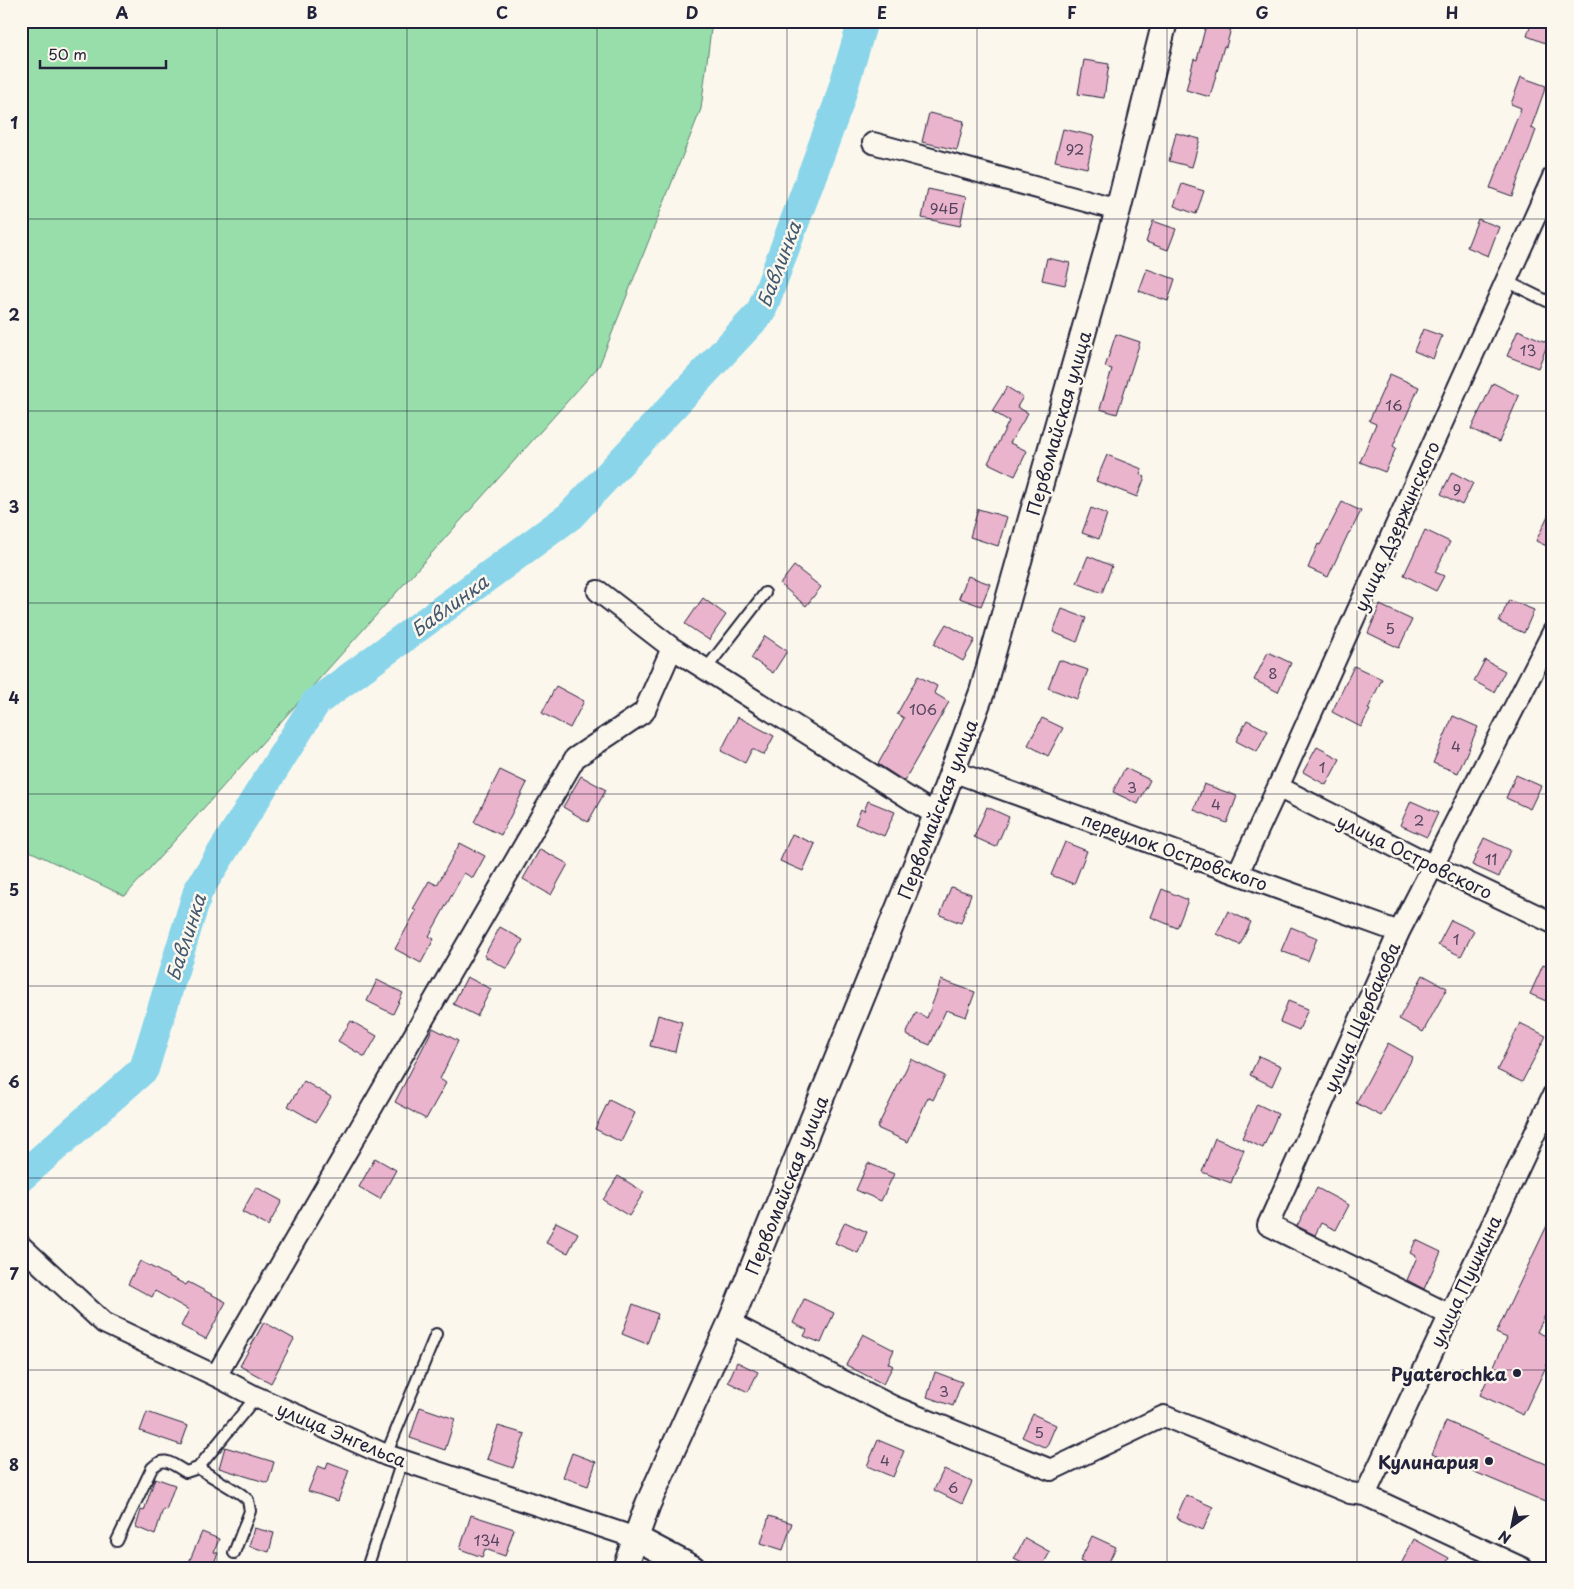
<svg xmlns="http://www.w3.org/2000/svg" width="1574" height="1589" viewBox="0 0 1574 1589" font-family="'Playpen Sans',sans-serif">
<rect width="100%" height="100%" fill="#fbf7ec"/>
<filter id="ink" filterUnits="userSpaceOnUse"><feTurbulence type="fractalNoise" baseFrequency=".02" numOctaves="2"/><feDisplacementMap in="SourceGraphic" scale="10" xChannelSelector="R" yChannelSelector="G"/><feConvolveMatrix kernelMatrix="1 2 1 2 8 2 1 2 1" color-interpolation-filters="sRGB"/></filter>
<g filter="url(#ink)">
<!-- green -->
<path fill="#98deab" stroke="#5d8073" d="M 21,21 L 712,21 L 701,109 L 599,366 L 125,896 L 21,847 Z"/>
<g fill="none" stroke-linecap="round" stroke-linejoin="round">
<!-- river -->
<path stroke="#8ad5ea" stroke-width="30" d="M 21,1177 L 144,1069 L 198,891 L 316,702 L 570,516 L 761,312 L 838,105 L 863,21"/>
</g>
<!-- building -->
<path fill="#ebb4cd" stroke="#22223b" d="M 1207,21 L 1233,21 L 1226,47 L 1224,46 L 1210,97 L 1186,90 L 1194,59 L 1197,60 Z
M 1532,21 L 1553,21 L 1553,46 L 1527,36 Z
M 1084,60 L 1109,64 L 1104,98 L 1078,94 Z
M 1521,77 L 1546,86 L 1531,128 L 1536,130 L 1512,196 L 1490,188 L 1521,108 L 1511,104 Z
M 929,113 L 964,121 L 957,150 L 922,142 Z
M 1063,129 L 1094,136 L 1087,168 L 1055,161 Z
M 1176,133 L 1200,139 L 1192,167 L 1169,161 Z
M 1182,184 L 1204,191 L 1196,214 L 1174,206 Z
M 928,189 L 966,197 L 960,226 L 922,218 Z
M 1478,219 L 1499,227 L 1488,256 L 1467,247 Z
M 1153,221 L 1176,229 L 1168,250 L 1146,242 Z
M 1047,258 L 1070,263 L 1065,285 L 1042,280 Z
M 1147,269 L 1175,279 L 1168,301 L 1139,291 Z
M 1423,329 L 1442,336 L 1433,359 L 1414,351 Z
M 1518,330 L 1548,343 L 1538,368 L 1507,356 Z
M 1116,334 L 1140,342 L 1117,414 L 1100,409 L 1112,369 L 1105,367 Z
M 1390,374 L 1419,387 L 1393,446 L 1396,448 L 1385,472 L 1360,462 L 1376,424 L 1369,421 Z
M 1493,383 L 1519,396 L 1499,442 L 1471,429 Z
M 1007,387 L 1023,397 L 1017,407 L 1028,413 L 1010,443 L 1027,451 L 1015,476 L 988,463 L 1009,421 L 992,411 Z
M 1107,455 L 1142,469 L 1140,474 L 1145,477 L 1137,497 L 1096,481 Z
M 1452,472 L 1473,483 L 1462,505 L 1441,494 Z
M 1342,502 L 1361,511 L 1350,533 L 1349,532 L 1328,577 L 1308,568 L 1318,544 L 1320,545 Z
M 1553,505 L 1553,549 L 1536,541 Z
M 1091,508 L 1107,514 L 1099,539 L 1082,533 Z
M 978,509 L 1007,517 L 998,546 L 970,537 Z
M 1425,530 L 1450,542 L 1435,572 L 1444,576 L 1436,591 L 1404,575 Z
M 1088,556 L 1112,566 L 1102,593 L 1077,583 Z
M 794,566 L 821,587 L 806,606 L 780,584 Z
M 968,576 L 990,584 L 981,606 L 959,598 Z
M 703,598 L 726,615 L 709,640 L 685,624 Z
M 1509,600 L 1534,610 L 1524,633 L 1499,622 Z
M 1380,605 L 1412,620 L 1399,648 L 1368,633 Z
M 1062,609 L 1086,618 L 1077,642 L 1053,632 Z
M 946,624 L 975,640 L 963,661 L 934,644 Z
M 765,636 L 787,651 L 773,673 L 751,658 Z
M 1268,652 L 1291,663 L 1278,692 L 1254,680 Z
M 1059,660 L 1088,670 L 1077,699 L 1048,688 Z
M 1485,660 L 1505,671 L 1494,692 L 1474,681 Z
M 1354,666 L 1382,679 L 1368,709 L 1370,710 L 1361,727 L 1332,712 Z
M 918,676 L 937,686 L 934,693 L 949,702 L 904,781 L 878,764 L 904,718 L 897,714 Z
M 556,686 L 584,701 L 570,728 L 542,713 Z
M 1453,716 L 1478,727 L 1458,773 L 1433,763 Z
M 738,717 L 774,736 L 764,755 L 752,749 L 745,763 L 721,751 Z
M 1042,718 L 1063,728 L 1048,756 L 1028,745 Z
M 1247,720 L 1268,731 L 1257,752 L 1236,741 Z
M 1317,747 L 1340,759 L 1326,785 L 1303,772 Z
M 1125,768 L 1150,780 L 1138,804 L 1113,792 Z
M 500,770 L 527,783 L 501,835 L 474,822 Z
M 1516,775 L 1541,786 L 1530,809 L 1506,798 Z
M 581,776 L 606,790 L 588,822 L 563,807 Z
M 1204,784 L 1237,796 L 1227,823 L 1194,810 Z
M 868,801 L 895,812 L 884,836 L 855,824 L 861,809 L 864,811 Z
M 1411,801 L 1438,813 L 1427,837 L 1400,825 Z
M 987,807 L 1009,817 L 996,847 L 974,837 Z
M 792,834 L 815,844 L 803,871 L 780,861 Z
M 1484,838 L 1510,850 L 1499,877 L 1472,865 Z
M 1065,842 L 1087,851 L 1074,884 L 1051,875 Z
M 460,843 L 485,856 L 473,878 L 464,873 L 429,936 L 434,939 L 421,963 L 395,949 L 416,911 L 413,909 L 429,881 L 437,885 Z
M 540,849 L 568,864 L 551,895 L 523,879 Z
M 951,887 L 971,894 L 961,923 L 940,915 Z
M 1162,889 L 1188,900 L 1177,928 L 1151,917 Z
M 1228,911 L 1251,922 L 1240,945 L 1217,934 Z
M 1451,920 L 1474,931 L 1461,956 L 1438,945 Z
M 500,927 L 523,940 L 507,969 L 484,956 Z
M 1291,927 L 1317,938 L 1308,961 L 1281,951 Z
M 1543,965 L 1553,969 L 1553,1004 L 1530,994 Z
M 1423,975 L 1447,988 L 1423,1032 L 1399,1019 Z
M 467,977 L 491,989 L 477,1016 L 453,1004 Z
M 377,980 L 403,993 L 393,1014 L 367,1001 Z
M 941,980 L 975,992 L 966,1017 L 946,1010 L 930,1045 L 906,1035 L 916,1012 L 927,1018 Z
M 1288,1001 L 1308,1009 L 1299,1030 L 1280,1022 Z
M 658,1015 L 682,1022 L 675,1052 L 650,1046 Z
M 351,1021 L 377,1036 L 365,1057 L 338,1041 Z
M 1520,1023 L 1546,1036 L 1522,1082 L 1497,1070 Z
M 433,1028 L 458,1041 L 440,1079 L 446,1083 L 426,1119 L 395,1102 Z
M 1388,1043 L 1413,1057 L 1381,1116 L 1356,1103 Z
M 1259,1056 L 1281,1066 L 1272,1086 L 1250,1075 Z
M 911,1059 L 945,1076 L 933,1100 L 928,1097 L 908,1142 L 877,1128 Z
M 304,1081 L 331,1097 L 316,1122 L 288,1106 Z
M 609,1100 L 635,1113 L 621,1142 L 595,1129 Z
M 1257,1104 L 1278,1114 L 1263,1148 L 1242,1138 Z
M 1215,1138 L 1244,1150 L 1231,1183 L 1202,1172 Z
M 375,1158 L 396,1170 L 380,1199 L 359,1187 Z
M 868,1163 L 894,1174 L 881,1201 L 856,1190 Z
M 618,1176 L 644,1192 L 629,1216 L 603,1200 Z
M 256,1187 L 282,1201 L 268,1226 L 242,1212 Z
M 1317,1188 L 1349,1205 L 1336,1230 L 1321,1223 L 1315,1235 L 1297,1226 Z
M 1553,1213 L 1553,1299 L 1537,1332 L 1553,1339 L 1553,1352 L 1523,1415 L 1480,1395 L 1507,1338 L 1496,1333 Z
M 556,1222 L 578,1233 L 568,1253 L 546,1243 Z
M 845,1222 L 867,1232 L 858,1253 L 835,1243 Z
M 1416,1240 L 1441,1252 L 1424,1289 L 1407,1280 L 1417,1257 L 1410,1253 Z
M 140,1261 L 186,1285 L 188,1282 L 226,1302 L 206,1339 L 181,1326 L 189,1310 L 155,1291 L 152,1297 L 128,1284 Z
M 804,1299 L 834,1313 L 821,1343 L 804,1336 L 807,1330 L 793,1323 Z
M 633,1304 L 658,1314 L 647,1344 L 622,1334 Z
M 264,1322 L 294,1339 L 271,1383 L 240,1366 Z
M 863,1334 L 894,1350 L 888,1363 L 893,1366 L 883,1384 L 846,1365 Z
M 737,1362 L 758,1372 L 748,1392 L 728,1382 Z
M 935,1372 L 962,1382 L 953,1406 L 927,1397 Z
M 420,1407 L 455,1419 L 445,1450 L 410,1438 Z
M 147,1412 L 188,1426 L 181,1445 L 140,1431 Z
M 1033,1414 L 1056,1425 L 1046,1448 L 1022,1437 Z
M 1446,1421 L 1553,1467 L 1553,1505 L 1432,1454 Z
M 498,1426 L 525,1434 L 513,1468 L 487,1459 Z
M 878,1440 L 904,1451 L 893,1477 L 867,1466 Z
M 225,1447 L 274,1462 L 268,1483 L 219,1468 Z
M 572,1453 L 596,1462 L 588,1486 L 563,1477 Z
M 328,1462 L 349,1470 L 338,1501 L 308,1491 L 318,1466 L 326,1469 Z
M 944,1469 L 972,1482 L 962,1504 L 934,1490 Z
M 155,1478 L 175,1485 L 166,1510 L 163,1509 L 155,1535 L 136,1527 L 141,1510 L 144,1511 Z
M 1186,1495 L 1213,1507 L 1203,1530 L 1176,1518 Z
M 471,1515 L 514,1529 L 505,1556 L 485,1549 L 482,1557 L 460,1549 Z
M 769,1516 L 792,1523 L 783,1550 L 761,1543 Z
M 254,1528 L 274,1533 L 269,1552 L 249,1546 Z
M 202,1532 L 219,1539 L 214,1552 L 218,1553 L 212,1568 L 204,1568 L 189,1562 Z
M 1092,1536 L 1116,1547 L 1106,1568 L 1095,1568 L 1080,1561 Z
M 1025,1538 L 1050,1552 L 1041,1568 L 1032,1568 L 1014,1559 Z
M 1414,1539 L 1449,1558 L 1444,1568 L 1399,1568 Z"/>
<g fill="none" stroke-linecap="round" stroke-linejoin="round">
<!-- service casing -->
<g stroke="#22223b" stroke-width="14">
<path id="service" d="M 1506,281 L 1553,304
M 706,669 L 765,593
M 386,1455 L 436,1334
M 198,1468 L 241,1494 L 248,1500 L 250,1511 L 234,1553
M 117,1541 L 152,1468 C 165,1455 171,1464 186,1472 L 198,1468 L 256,1397
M 367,1568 L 402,1461"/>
</g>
<!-- minor casing -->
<g stroke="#22223b" stroke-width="24">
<path id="minor" d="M 873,143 L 1118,210
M 598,591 L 672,648 L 936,815
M 952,771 L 1399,932
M 1278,787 L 1433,866 L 1553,923
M 1238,873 L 1278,787 L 1553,177
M 21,1246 L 104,1323 L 216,1376 L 256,1397 L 386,1455 L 636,1538
M 1450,1315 L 1268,1225 L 1399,932 L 1553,632
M 730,1323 L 892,1406 L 1051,1470 L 1164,1416 L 1350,1493 L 1365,1495 L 1522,1568
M 216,1376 L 575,758 L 644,712 L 672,648
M 1365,1495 L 1553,1095"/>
</g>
<!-- tertiary casing -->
<g stroke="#22223b" stroke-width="28">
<path id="tertiary" d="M 636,1538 L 693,1568
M 625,1568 L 648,1504 L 730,1323 L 936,815 L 982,692 L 1118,210 L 1165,21"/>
</g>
<!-- service -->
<use href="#service" stroke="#fbf7ec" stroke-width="10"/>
<!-- minor -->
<use href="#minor" stroke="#fbf7ec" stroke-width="20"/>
<!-- tertiary -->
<use href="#tertiary" stroke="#fbf7ec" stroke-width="24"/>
</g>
</g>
<!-- grid -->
<path fill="none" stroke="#22223b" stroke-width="1" stroke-opacity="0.55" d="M 217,21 L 217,1568M 407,21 L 407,1568M 597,21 L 597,1568M 787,21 L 787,1568M 977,21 L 977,1568M 1167,21 L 1167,1568M 1357,21 L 1357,1568M 21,219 L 1553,219M 21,411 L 1553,411M 21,603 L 1553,603M 21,794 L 1553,794M 21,986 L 1553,986M 21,1178 L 1553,1178M 21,1370 L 1553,1370"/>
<!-- markers -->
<g fill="#22223b" stroke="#fbf7ec" stroke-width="2">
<circle cx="1517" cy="1373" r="5"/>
<circle cx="1489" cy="1461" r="5"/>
</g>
<g text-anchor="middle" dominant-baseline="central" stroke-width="5" stroke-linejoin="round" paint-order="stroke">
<!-- number labels -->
<g font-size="15" fill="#544660">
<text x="1075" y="148">92</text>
<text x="944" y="207">94Б</text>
<text x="1528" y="349">13</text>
<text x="1394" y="404">16</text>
<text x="1457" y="488">9</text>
<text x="1390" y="627">5</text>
<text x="1273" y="672">8</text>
<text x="923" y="708">106</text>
<text x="1456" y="745">4</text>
<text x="1322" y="766">1</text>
<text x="1132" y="786">3</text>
<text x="1216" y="803">4</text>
<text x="1419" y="819">2</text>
<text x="1491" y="858">11</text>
<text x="1456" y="938">1</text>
<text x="944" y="1390">3</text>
<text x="1039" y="1431">5</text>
<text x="885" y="1459">4</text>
<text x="953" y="1486">6</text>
<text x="487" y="1539">134</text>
</g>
<!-- street labels -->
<g font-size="18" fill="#22223b" stroke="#fbf7ec">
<text transform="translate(1058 423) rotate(-74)">Первомайская улица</text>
<text transform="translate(1396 526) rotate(-66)">улица Дзержинского</text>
<text transform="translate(937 809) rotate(-69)">Первомайская улица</text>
<text transform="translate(1175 851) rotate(20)">переулок Островского</text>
<text transform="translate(1415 856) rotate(26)">улица Островского</text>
<text transform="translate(1361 1017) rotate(-66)">улица Щербакова</text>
<text transform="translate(786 1185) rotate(-68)">Первомайская улица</text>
<text transform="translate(1465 1281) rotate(-65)">улица Пушкина</text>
<text transform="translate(342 1434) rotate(23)">улица Энгельса</text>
</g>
<!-- poi labels -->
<g font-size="18" font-weight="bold" fill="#22223b" stroke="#fbf7ec" text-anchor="end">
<text x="1507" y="1373">Pyaterochka</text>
<text x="1479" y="1461">Кулинария</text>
</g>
<!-- water labels -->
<g font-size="19" font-style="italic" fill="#415870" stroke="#fbf7ec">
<text transform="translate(778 264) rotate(-69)">Бавлинка</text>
<text transform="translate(449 605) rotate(-36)">Бавлинка</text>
<text transform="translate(185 937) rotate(-72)">Бавлинка</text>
</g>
</g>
<!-- margin -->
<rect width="1574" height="1589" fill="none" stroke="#fbf7ec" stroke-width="55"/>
<!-- north arrow -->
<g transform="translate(1512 1526) rotate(213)" stroke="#fbf7ec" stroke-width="4" paint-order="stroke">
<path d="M0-4L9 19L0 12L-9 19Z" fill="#22223b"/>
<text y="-8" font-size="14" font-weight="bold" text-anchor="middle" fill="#22223b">N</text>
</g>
<!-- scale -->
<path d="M40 60v8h126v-8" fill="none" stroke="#22223b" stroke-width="2.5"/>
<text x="48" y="60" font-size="15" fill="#22223b" stroke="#fbf7ec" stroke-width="4" paint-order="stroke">50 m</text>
<rect x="28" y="28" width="1518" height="1534" fill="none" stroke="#22223b" stroke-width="2"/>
<g font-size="16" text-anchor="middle" font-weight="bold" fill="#22223b">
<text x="122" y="19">A</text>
<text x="312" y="19">B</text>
<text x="502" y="19">C</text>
<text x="692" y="19">D</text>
<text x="882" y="19">E</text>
<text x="1072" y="19">F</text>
<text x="1262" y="19">G</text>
<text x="1452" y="19">H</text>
<text x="14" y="129">1</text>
<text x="14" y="321">2</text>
<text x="14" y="513">3</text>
<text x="14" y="704">4</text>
<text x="14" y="896">5</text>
<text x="14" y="1088">6</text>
<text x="14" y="1280">7</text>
<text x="14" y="1471">8</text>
</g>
</svg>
